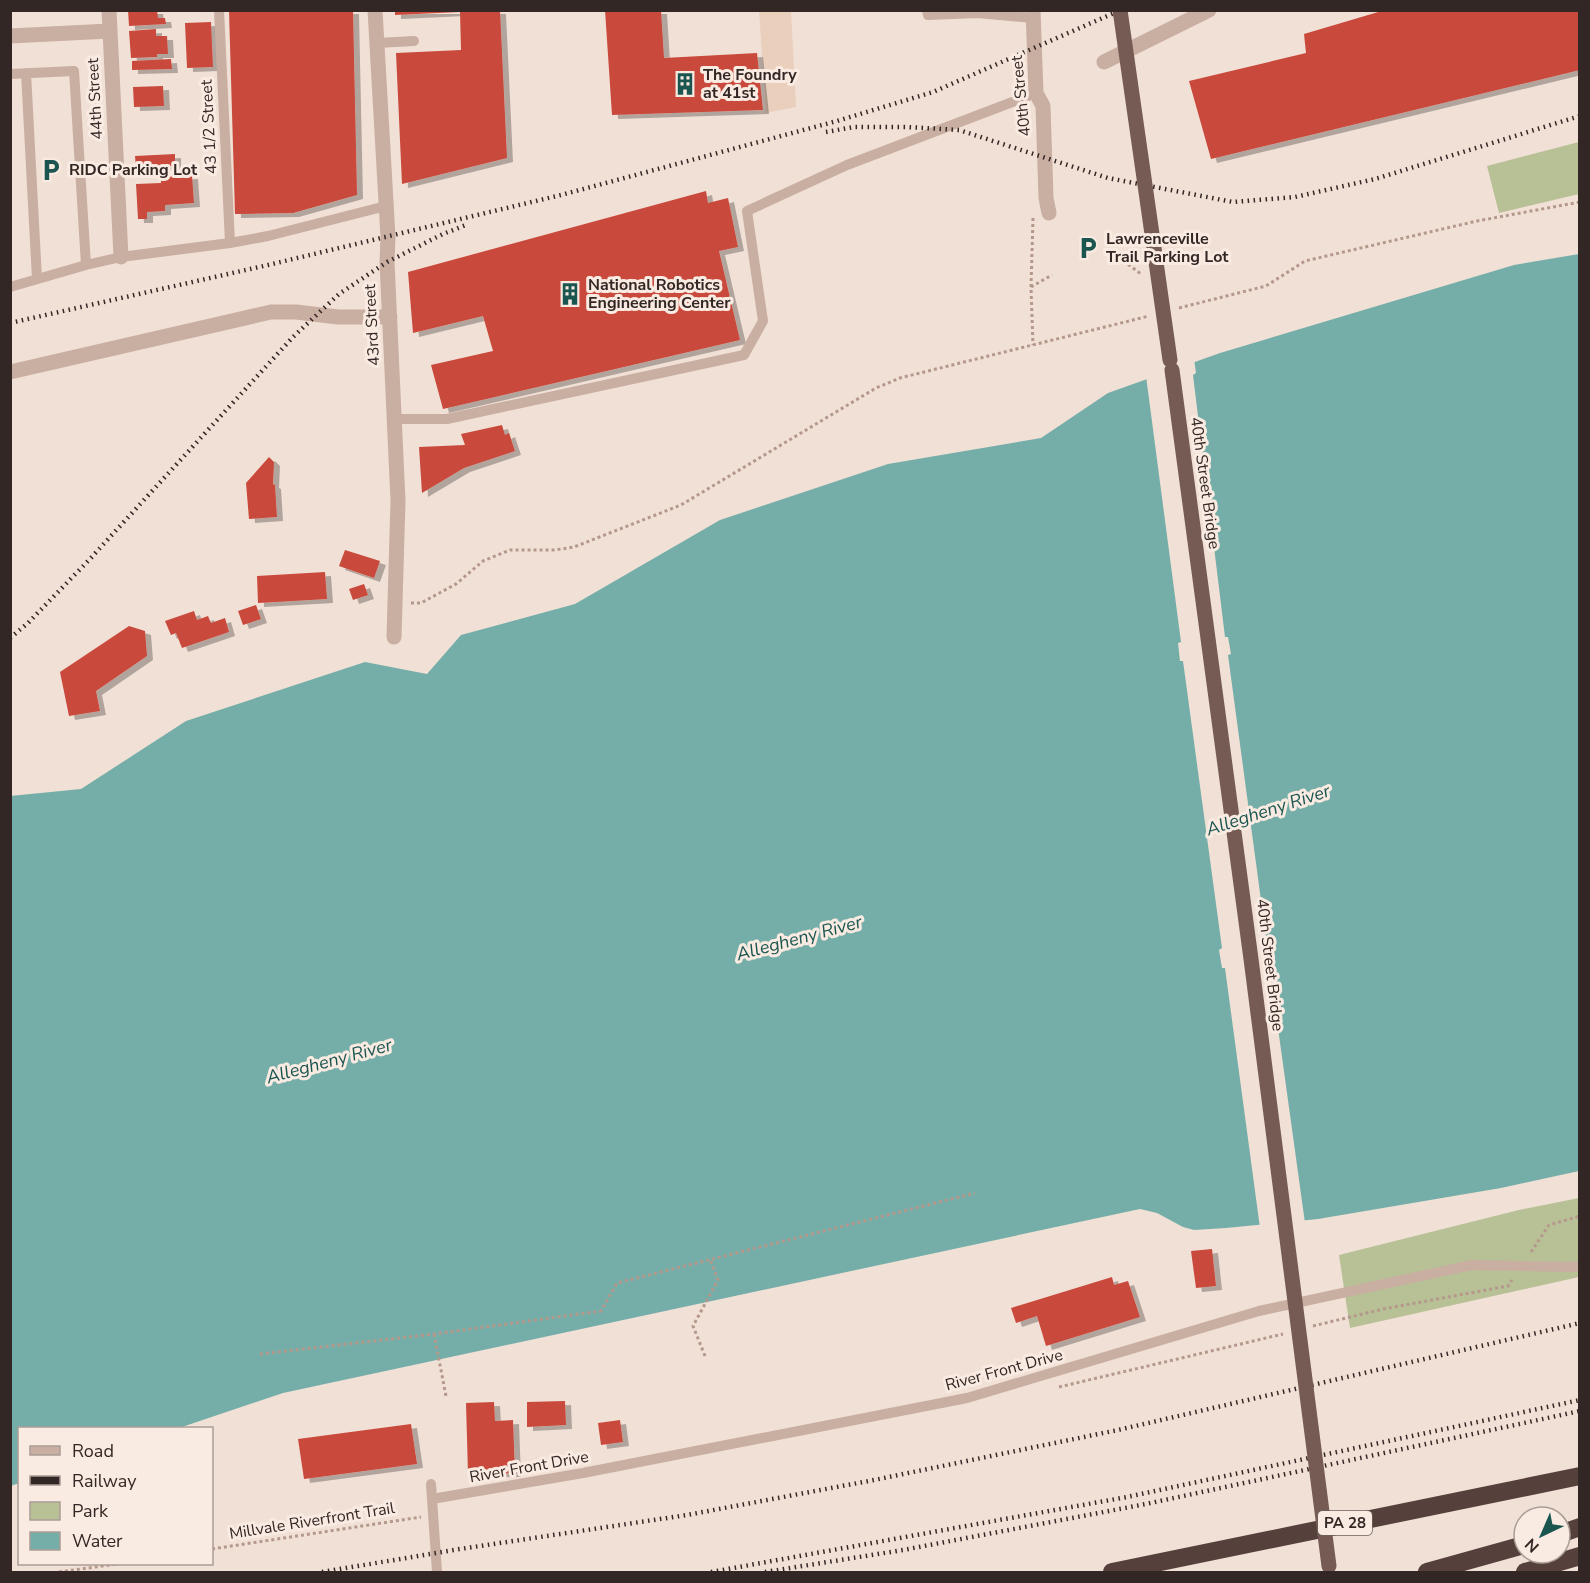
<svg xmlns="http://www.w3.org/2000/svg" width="1590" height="1583" viewBox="0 0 1590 1583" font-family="'Nunito Sans',sans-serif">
<defs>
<filter id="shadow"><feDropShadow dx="6" dy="4" stdDeviation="0" flood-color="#0004"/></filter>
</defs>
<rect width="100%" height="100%" fill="#f1e0d6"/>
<!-- green -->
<path fill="#b8c096" d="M 1579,142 L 1579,194 L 1499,213 L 1487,166 Z
M 1579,1198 L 1579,1277 L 1350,1328 L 1339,1255 L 1519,1210 Z"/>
<!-- plaza -->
<path fill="#eacfbc" d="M 759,11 L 791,11 L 796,107 L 766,113 Z"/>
<!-- water -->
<path fill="#75aea8" d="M 1579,254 L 1579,1171 L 1501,1188 L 1318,1219 L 1226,1228 L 1194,1230 L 1183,1227 L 1157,1213 L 1140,1209 L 283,1393 L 179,1428 L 20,1428 L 19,1483 L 11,1486 L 10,796 L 81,789 L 186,721 L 365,662 L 427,674 L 461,635 L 575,604 L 720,520 L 888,464 L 1041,438 L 1108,393 L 1220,353 L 1514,265 Z"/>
<!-- pier -->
<path fill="#f1e0d6" d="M 1194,359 L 1196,373 L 1193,375 L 1225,637 L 1228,637 L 1231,654 L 1228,655 L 1267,945 L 1270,945 L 1273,962 L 1269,963 L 1305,1223 L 1260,1228 L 1225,968 L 1222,968 L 1219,950 L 1222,948 L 1183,661 L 1180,661 L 1178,643 L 1181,642 L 1146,376 Z"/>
<!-- building -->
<path fill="#c94a3c" filter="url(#shadow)" d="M 128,10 L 157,10 L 158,18 L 165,18 L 166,24 L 129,26 Z
M 266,10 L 353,10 L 357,195 L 293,213 L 235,214 L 229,11 Z
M 395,10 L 500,10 L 507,158 L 402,184 L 396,53 L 461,50 L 460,12 L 395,15 Z
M 605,10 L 661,10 L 664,58 L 757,53 L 763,110 L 612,115 Z
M 1385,10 L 1580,10 L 1580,70 L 1211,159 L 1189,81 L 1306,53 L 1304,34 Z
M 211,22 L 213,67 L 187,68 L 185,23 Z
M 156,29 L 156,36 L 167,36 L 168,54 L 157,54 L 157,57 L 131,58 L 129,31 Z
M 171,59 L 172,69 L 132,70 L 132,61 Z
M 163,86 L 164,106 L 134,107 L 133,87 Z
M 175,154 L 175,166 L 136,168 L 135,156 Z
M 192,175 L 194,203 L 165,205 L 165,211 L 147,212 L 147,219 L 138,219 L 136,184 L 161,183 L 161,177 Z
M 706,191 L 708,203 L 728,198 L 738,247 L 719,251 L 740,340 L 443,409 L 431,365 L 493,351 L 483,316 L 413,333 L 408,272 Z
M 502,425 L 505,435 L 509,433 L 515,451 L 464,468 L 422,493 L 419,447 L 465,445 L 461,434 Z
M 269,457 L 274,462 L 273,484 L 275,485 L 277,517 L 249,519 L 246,483 Z
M 345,550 L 380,561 L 374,578 L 339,566 Z
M 325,572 L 327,599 L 258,603 L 257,576 Z
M 364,584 L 368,595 L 353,600 L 349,589 Z
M 256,605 L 261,619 L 243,625 L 238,611 Z
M 194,611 L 197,620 L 208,616 L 211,623 L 225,618 L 229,632 L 182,648 L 176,633 L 171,635 L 165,621 Z
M 129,626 L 145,631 L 147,656 L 96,691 L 100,711 L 69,716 L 60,672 Z
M 1212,1249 L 1216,1286 L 1196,1288 L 1191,1251 Z
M 1112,1277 L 1114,1285 L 1128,1281 L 1140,1317 L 1046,1346 L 1037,1316 L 1016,1323 L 1011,1308 Z
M 565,1401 L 566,1425 L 527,1427 L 527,1402 Z
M 494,1402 L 495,1421 L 513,1420 L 515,1473 L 468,1474 L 466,1403 Z
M 620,1420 L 623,1442 L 601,1445 L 598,1423 Z
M 411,1424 L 417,1464 L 304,1479 L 298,1439 Z"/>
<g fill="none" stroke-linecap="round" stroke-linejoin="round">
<!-- path -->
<path stroke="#b5988c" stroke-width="3" stroke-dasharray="3 3" stroke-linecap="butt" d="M 1033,218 L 1031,287 L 1033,345
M 1116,251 L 1129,265 L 1141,274
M 1031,287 L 1052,275
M 1179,308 L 1266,286 L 1305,261 L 1477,221 L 1580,202
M 411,603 L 421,603 L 456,584 L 483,561 L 510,550 L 555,550 L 574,547 L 681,505 L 876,388 L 900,378 L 1149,316
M 1531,1252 L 1549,1225 L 1580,1216
M 1313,1326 L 1383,1309 L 1508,1286 L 1512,1280
M 434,1334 L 446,1396
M 260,1354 L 434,1334 L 601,1311 L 617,1283 L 975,1193
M 705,1356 L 693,1326 L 718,1280 L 711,1261
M 1059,1387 L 1283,1334
M 212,1549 L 421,1517
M 59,1572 L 117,1564"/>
<!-- service -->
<path stroke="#c9aea2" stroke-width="10" d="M 219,10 L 230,243
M 927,10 L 928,15 L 978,13 L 1033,18
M 377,43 L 414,41
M 26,73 L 37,279
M 10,74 L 74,71 L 86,265
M 10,287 L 86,265 L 121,257 L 230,243 L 268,236 L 386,206
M 394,419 L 447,419 L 744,355 L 763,321 L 747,211 L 847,165 L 1036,93
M 431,1484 L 437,1572
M 432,1499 L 583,1473 L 967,1398 L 1259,1311 L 1472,1265 L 1569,1267 L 1580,1266"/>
<!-- minor -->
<path stroke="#c9aea2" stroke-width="15" d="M 109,10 L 121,257
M 375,10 L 388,237 L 387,262 L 398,501 L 394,637
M 1033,10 L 1036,93 L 1043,106 L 1046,198 L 1049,213
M 10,36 L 110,31
M 1104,62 L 1209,10
M 10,372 L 271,312 L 296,312 L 338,317 L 390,317"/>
<!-- motorway -->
<path stroke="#55403b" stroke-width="18" d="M 1560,1534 L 1580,1527
M 1112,1572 L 1580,1476
M 1427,1572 L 1524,1545
M 1525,1572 L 1580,1556"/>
<!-- rail -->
<path stroke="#332725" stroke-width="4.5" stroke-dasharray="1.5 4.5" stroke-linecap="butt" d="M 826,132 L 854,127 L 907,127 L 959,130 L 1108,178 L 1233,202 L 1295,197 L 1375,179 L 1580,116
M 10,323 L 268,265 L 561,195 L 837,121 L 933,92 L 1121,10
M 10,638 L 28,623 L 89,560 L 293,337 L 339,294 L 387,262 L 443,234 L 466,225
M 322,1572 L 460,1549 L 687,1515 L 874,1480 L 1118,1430 L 1580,1323
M 711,1572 L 1127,1497 L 1580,1400
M 765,1572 L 903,1550 L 1146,1504 L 1580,1411"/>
<!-- primary-bridge -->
<path stroke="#765b55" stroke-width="15" d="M 1120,10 L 1170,360
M 1172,370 L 1251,959 L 1329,1566"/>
</g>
<!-- icons -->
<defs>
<g id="building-bare" transform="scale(1.8)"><path d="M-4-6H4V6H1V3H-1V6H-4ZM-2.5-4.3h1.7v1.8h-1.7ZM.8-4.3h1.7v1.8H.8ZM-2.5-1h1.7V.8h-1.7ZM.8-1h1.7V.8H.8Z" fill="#1a5550" stroke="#f9ebe2" stroke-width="2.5" paint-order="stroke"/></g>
<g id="parking-bare" transform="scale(1.8)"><path d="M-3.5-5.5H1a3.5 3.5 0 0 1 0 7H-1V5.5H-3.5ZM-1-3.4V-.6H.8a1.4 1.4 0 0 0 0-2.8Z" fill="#1a5550" stroke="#f9ebe2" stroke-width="2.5" paint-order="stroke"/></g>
</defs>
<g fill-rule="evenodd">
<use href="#building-bare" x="685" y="84"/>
<use href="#parking-bare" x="51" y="170"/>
<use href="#parking-bare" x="1088" y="248"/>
<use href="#building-bare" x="570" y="294"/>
</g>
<g text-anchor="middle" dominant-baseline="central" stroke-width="6" stroke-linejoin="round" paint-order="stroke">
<!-- shield labels -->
<rect fill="#f9ebe2" stroke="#6e625e" stroke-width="1.5" x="1318" y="1511" width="54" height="24" rx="4.5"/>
<g font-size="15" font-weight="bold" fill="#332725">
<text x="1345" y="1523">PA 28</text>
</g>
<!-- poi labels -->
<g font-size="16" font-weight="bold" fill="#332725" stroke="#f9ebe2" text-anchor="start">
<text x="703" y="75">The Foundry<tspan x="703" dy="18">at 41st</tspan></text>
<text x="69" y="170">RIDC Parking Lot</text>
<text x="1106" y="239">Lawrenceville<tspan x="1106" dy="18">Trail Parking Lot</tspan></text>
<text x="588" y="285">National Robotics<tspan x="588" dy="18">Engineering Center</tspan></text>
</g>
<!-- street labels -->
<g font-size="16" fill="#332725" stroke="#f9ebe2">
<text transform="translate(1021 96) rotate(-96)">40th Street</text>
<text transform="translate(95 99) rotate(-93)">44th Street</text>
<text transform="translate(209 127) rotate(-93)">43 1/2 Street</text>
<text transform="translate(372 325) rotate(-93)">43rd Street</text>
<text transform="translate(1205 483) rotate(82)">40th Street Bridge</text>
<text transform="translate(1270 965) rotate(83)">40th Street Bridge</text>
<text transform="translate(1004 1370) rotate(-15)">River Front Drive</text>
<text transform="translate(529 1467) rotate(-10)">River Front Drive</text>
<text transform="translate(312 1521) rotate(-9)">Millvale Riverfront Trail</text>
</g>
<!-- water labels -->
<g font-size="18" font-style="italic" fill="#1a5550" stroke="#f9ebe2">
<text transform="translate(1268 810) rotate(-18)">Allegheny River</text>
<text transform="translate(799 938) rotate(-15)">Allegheny River</text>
<text transform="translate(329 1061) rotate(-15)">Allegheny River</text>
</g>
</g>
<!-- border -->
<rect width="1590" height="1583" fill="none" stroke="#332725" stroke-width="24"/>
<!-- legend -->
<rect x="18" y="1427" width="195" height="138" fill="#f9ebe2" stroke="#aa9d96" stroke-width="1.5"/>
<rect x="30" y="1446" width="30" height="9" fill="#c9aea2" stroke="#aa9d96" stroke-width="1.5"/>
<text x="72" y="1457" font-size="18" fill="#332725">Road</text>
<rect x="30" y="1476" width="30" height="9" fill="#332725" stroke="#aa9d96" stroke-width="1.5"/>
<text x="72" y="1487" font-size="18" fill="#332725">Railway</text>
<rect x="30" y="1502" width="30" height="18" fill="#b8c096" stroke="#aa9d96" stroke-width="1.5"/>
<text x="72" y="1517" font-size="18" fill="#332725">Park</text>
<rect x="30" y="1532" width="30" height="18" fill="#75aea8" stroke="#aa9d96" stroke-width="1.5"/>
<text x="72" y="1547" font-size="18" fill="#332725">Water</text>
<!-- north arrow -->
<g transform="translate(1542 1535) rotate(224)"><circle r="28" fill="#f9ebe2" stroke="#aa9d96" stroke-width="1.5"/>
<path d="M0-4.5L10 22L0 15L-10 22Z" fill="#1a5550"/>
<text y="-9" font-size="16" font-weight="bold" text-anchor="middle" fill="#332725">N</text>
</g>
</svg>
